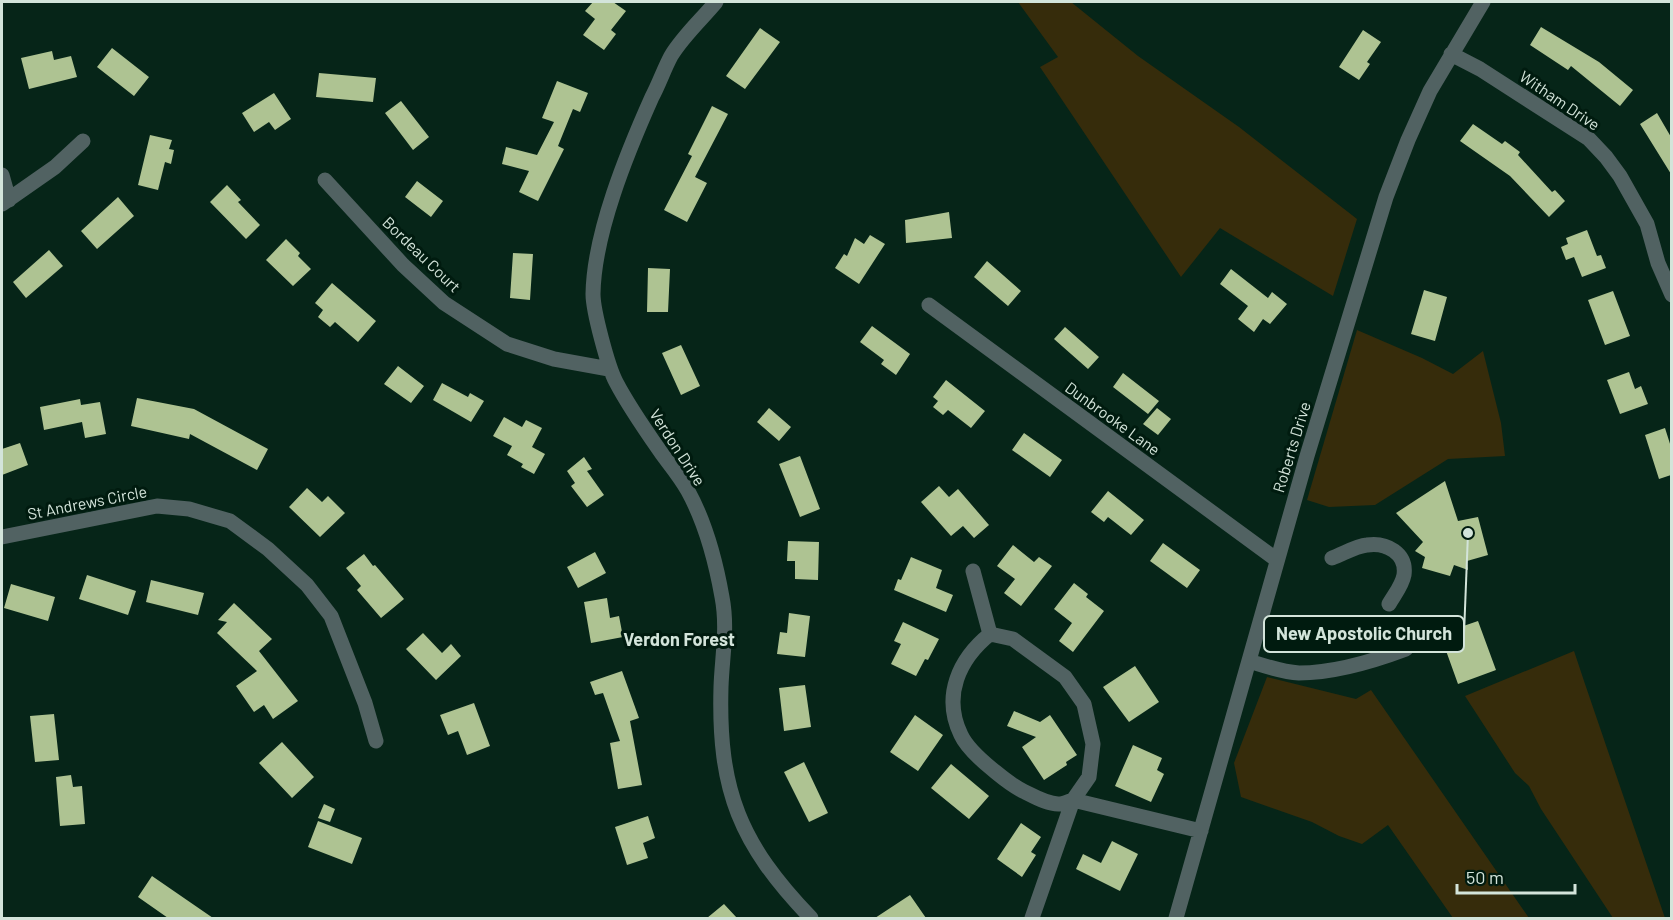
<svg xmlns="http://www.w3.org/2000/svg" width="1673" height="920" viewBox="0 0 1673 920" font-family="Barlow,sans-serif">
<rect width="100%" height="100%" fill="#062518"/>
<!-- green -->
<path fill="#362c0b" d="M 1018,2 L 1071,2 L 1138,56 L 1239,127 L 1357,219 L 1333,296 L 1220,228 L 1181,277 L 1040,67 L 1058,57 Z
M 1357,330 L 1422,358 L 1453,374 L 1483,351 L 1501,423 L 1505,456 L 1448,459 L 1375,505 L 1329,507 L 1307,500 Z
M 1574,651 L 1584,681 L 1665,918 L 1613,918 L 1541,809 L 1529,786 L 1515,773 L 1465,696 Z
M 1267,677 L 1356,699 L 1371,690 L 1529,918 L 1453,918 L 1388,825 L 1362,844 L 1339,836 L 1312,822 L 1241,797 L 1234,763 Z"/>
<!-- building -->
<path fill="#aec392" d="M 593,2 L 613,2 L 626,11 L 611,30 L 616,34 L 604,50 L 583,35 L 595,19 L 585,11 Z
M 1541,27 L 1599,62 L 1633,90 L 1620,106 L 1571,66 L 1568,70 L 1530,45 Z
M 760,28 L 780,42 L 745,89 L 726,76 Z
M 1363,30 L 1381,42 L 1367,62 L 1370,64 L 1359,80 L 1339,67 Z
M 112,48 L 149,77 L 134,96 L 97,67 Z
M 52,51 L 54,60 L 71,56 L 77,77 L 29,89 L 21,58 Z
M 319,73 L 376,78 L 373,102 L 316,97 Z
M 557,81 L 588,93 L 580,112 L 573,109 L 558,146 L 564,149 L 538,201 L 519,192 L 529,171 L 502,164 L 506,147 L 537,155 L 554,122 L 542,118 Z
M 274,93 L 291,119 L 275,130 L 269,122 L 254,132 L 242,113 Z
M 401,101 L 429,137 L 413,150 L 385,113 Z
M 712,106 L 728,114 L 695,177 L 707,183 L 687,222 L 664,210 L 692,156 L 688,154 Z
M 1657,113 L 1671,137 L 1671,174 L 1640,124 Z
M 1473,124 L 1502,144 L 1505,141 L 1520,152 L 1518,155 L 1552,192 L 1555,190 L 1565,201 L 1549,217 L 1510,176 L 1460,141 Z
M 150,135 L 172,140 L 169,149 L 174,150 L 171,164 L 165,162 L 158,190 L 138,185 Z
M 417,181 L 443,201 L 431,217 L 405,197 Z
M 227,185 L 241,200 L 238,202 L 260,225 L 246,239 L 210,202 Z
M 118,197 L 134,216 L 97,249 L 81,231 Z
M 949,212 L 952,238 L 906,243 L 905,220 Z
M 1587,230 L 1597,256 L 1601,255 L 1606,268 L 1582,277 L 1574,257 L 1566,260 L 1561,247 L 1568,244 L 1566,238 Z
M 870,235 L 885,244 L 859,284 L 835,268 L 844,254 L 847,256 L 855,238 L 864,244 Z
M 286,239 L 300,253 L 298,256 L 311,269 L 293,286 L 266,260 Z
M 49,250 L 63,266 L 26,298 L 13,282 Z
M 513,253 L 533,254 L 530,300 L 510,298 Z
M 987,261 L 1021,291 L 1008,306 L 974,277 Z
M 648,268 L 670,269 L 668,312 L 647,312 Z
M 1231,269 L 1268,298 L 1272,292 L 1287,304 L 1270,324 L 1263,319 L 1254,332 L 1238,319 L 1248,306 L 1220,284 Z
M 332,283 L 376,321 L 358,342 L 335,322 L 330,327 L 318,317 L 323,310 L 315,303 Z
M 1424,290 L 1447,297 L 1435,341 L 1411,334 Z
M 1613,291 L 1630,336 L 1605,345 L 1588,300 Z
M 872,326 L 910,354 L 896,375 L 881,364 L 884,360 L 860,342 Z
M 1065,327 L 1099,357 L 1088,369 L 1054,339 Z
M 681,345 L 700,386 L 681,395 L 662,353 Z
M 398,366 L 424,386 L 411,403 L 384,384 Z
M 1629,372 L 1635,389 L 1641,386 L 1648,404 L 1620,414 L 1607,380 Z
M 1123,373 L 1159,401 L 1148,414 L 1113,387 Z
M 946,380 L 985,411 L 971,428 L 948,410 L 943,415 L 933,407 L 938,401 L 933,397 Z
M 442,383 L 468,397 L 470,393 L 484,401 L 471,422 L 433,400 Z
M 137,398 L 194,409 L 268,449 L 257,470 L 190,434 L 189,439 L 131,426 Z
M 80,399 L 81,405 L 100,402 L 106,434 L 85,438 L 82,422 L 44,430 L 40,407 Z
M 769,408 L 791,427 L 779,441 L 757,422 Z
M 1157,408 L 1171,419 L 1158,435 L 1143,424 Z
M 504,417 L 522,427 L 526,420 L 542,428 L 532,447 L 545,454 L 534,474 L 521,467 L 523,464 L 507,455 L 512,446 L 493,436 Z
M 1665,428 L 1671,447 L 1671,475 L 1659,479 L 1645,435 Z
M 1024,433 L 1062,460 L 1050,477 L 1012,450 Z
M 20,443 L 28,465 L 2,475 L 2,449 Z
M 800,456 L 820,509 L 800,517 L 779,464 Z
M 584,457 L 592,469 L 587,471 L 604,495 L 587,507 L 571,486 L 575,483 L 567,471 Z
M 1445,481 L 1458,521 L 1478,517 L 1488,555 L 1467,561 L 1468,570 L 1454,565 L 1450,576 L 1422,568 L 1425,557 L 1415,551 L 1423,542 L 1396,513 Z
M 939,486 L 949,497 L 958,489 L 989,525 L 974,538 L 963,526 L 951,536 L 921,502 Z
M 307,488 L 322,502 L 328,496 L 345,513 L 320,537 L 289,507 Z
M 1108,491 L 1144,520 L 1131,535 L 1108,517 L 1104,522 L 1091,512 Z
M 788,541 L 819,542 L 818,580 L 795,579 L 795,561 L 787,561 Z
M 1163,543 L 1200,570 L 1187,588 L 1150,561 Z
M 1013,545 L 1034,562 L 1039,557 L 1052,566 L 1021,606 L 1004,593 L 1015,579 L 997,566 Z
M 595,552 L 606,573 L 578,588 L 567,567 Z
M 364,554 L 373,566 L 375,565 L 404,599 L 381,618 L 357,590 L 361,586 L 346,568 Z
M 911,557 L 942,570 L 936,588 L 953,595 L 946,612 L 894,590 L 898,579 L 901,580 Z
M 87,575 L 136,591 L 128,615 L 79,599 Z
M 151,580 L 204,593 L 198,615 L 146,602 Z
M 1074,583 L 1088,594 L 1086,597 L 1104,611 L 1073,652 L 1059,641 L 1072,623 L 1054,609 Z
M 11,584 L 55,597 L 48,621 L 4,608 Z
M 607,598 L 610,618 L 619,616 L 623,637 L 591,643 L 584,602 Z
M 234,603 L 272,639 L 259,651 L 298,701 L 273,719 L 264,705 L 254,712 L 236,686 L 257,671 L 217,633 L 227,622 L 218,620 Z
M 789,613 L 810,616 L 805,657 L 777,654 L 780,632 L 787,633 Z
M 1478,621 L 1496,670 L 1458,684 L 1440,634 Z
M 903,622 L 939,639 L 928,660 L 925,659 L 916,676 L 891,664 L 901,644 L 894,641 Z
M 423,633 L 442,653 L 451,644 L 461,656 L 436,680 L 406,649 Z
M 1135,666 L 1159,702 L 1129,722 L 1103,687 Z
M 622,671 L 639,718 L 630,721 L 642,785 L 618,789 L 610,743 L 620,741 L 603,693 L 595,695 L 590,682 Z
M 805,685 L 811,727 L 784,731 L 779,688 Z
M 474,703 L 490,746 L 467,755 L 458,731 L 448,735 L 440,715 Z
M 1014,711 L 1040,722 L 1050,715 L 1077,755 L 1066,762 L 1067,765 L 1044,780 L 1022,747 L 1036,737 L 1007,726 Z
M 54,714 L 59,760 L 35,762 L 30,716 Z
M 915,715 L 943,735 L 918,771 L 890,752 Z
M 282,742 L 314,777 L 292,798 L 259,763 Z
M 1133,745 L 1162,758 L 1157,770 L 1164,774 L 1151,802 L 1115,786 Z
M 804,762 L 828,813 L 809,822 L 784,772 Z
M 951,764 L 989,796 L 969,819 L 931,788 Z
M 71,775 L 73,787 L 82,786 L 85,824 L 60,826 L 56,777 Z
M 324,804 L 335,809 L 330,822 L 318,818 Z
M 648,816 L 655,838 L 643,843 L 648,858 L 627,865 L 615,827 Z
M 318,821 L 362,838 L 352,864 L 308,847 Z
M 1021,823 L 1041,837 L 1031,852 L 1036,855 L 1022,877 L 997,859 Z
M 1112,841 L 1138,854 L 1120,891 L 1076,869 L 1083,854 L 1101,863 Z
M 152,876 L 213,918 L 168,918 L 138,897 Z
M 910,895 L 926,918 L 875,918 Z
M 724,904 L 737,918 L 707,918 Z"/>
<g fill="none" stroke-linecap="round" stroke-linejoin="round">
<!-- minor -->
<path stroke="#516262" stroke-width="15" d="M 716,2 C 702,19 683,36 671,56 C 664,69 659,84 652,97 C 627,153 594,233 593,294 C 593,311 608,367 616,382 C 629,407 646,431 662,454 C 671,466 681,478 688,491 C 705,522 716,563 722,597 C 728,628 722,657 721,687 C 718,791 740,844 811,918
M 1451,54 L 1480,69 L 1589,139 L 1606,157 L 1620,176 L 1647,224 L 1658,263 L 1672,295
M 2,175 L 9,200
M 325,180 L 403,265 L 444,303 L 507,344 L 554,359 L 609,369
M 2,204 L 55,167 L 83,141
M 929,305 L 1277,560
M 2,537 L 157,506 L 189,509 L 230,521 L 268,549 L 307,585 L 331,616 L 365,703 L 376,741
M 1332,558 C 1343,554 1356,546 1367,545 C 1386,542 1407,553 1404,575 C 1402,586 1394,595 1389,604
M 973,571 L 990,634
M 1249,661 C 1265,666 1282,672 1299,673 C 1333,673 1374,661 1406,649
M 1032,918 L 1073,800 L 1089,777 L 1093,744 L 1084,704 L 1065,677 L 1013,639 L 990,634 C 959,659 942,696 961,735 C 967,748 981,760 992,769 C 1003,778 1012,786 1025,792 C 1035,797 1049,805 1060,804 C 1064,804 1069,801 1073,800 L 1201,831
M 1176,918 L 1307,456 L 1386,197 L 1408,140 L 1430,91 L 1483,2"/>
</g>
<g text-anchor="middle" dominant-baseline="central" stroke-width="6" stroke-linejoin="round" paint-order="stroke">
<!-- street labels -->
<g font-size="16" fill="#d3e4da" stroke="#001b0f">
<text transform="translate(1560 100) rotate(34)">Witham Drive</text>
<text transform="translate(422 254) rotate(44)">Bordeau Court</text>
<text transform="translate(1113 418) rotate(36)">Dunbrooke Lane</text>
<text transform="translate(678 447) rotate(57)">Verdon Drive</text>
<text transform="translate(1291 447) rotate(-73)">Roberts Drive</text>
<text transform="translate(87 502) rotate(-11)">St Andrews Circle</text>
</g>
<!-- neighbourhood labels -->
<g font-size="18" font-weight="bold" fill="#d3e4da" stroke="#001b0f">
<text x="679" y="639">Verdon Forest</text>
</g>
</g>
<!-- callouts -->
<path fill="none" stroke="#d3e4da" stroke-width="2" d="M1468 533L1464 634"/>
<circle fill="#d3e4da" stroke="#001b0f" stroke-width="2" cx="1468" cy="533" r="6"/>
<rect fill="#001b0f" stroke="#d3e4da" stroke-width="2" x="1264" y="616" width="200" height="36" rx="6"/>
<g font-size="18" text-anchor="middle" font-weight="bold" fill="#d3e4da">
<text x="1364" y="640">New Apostolic Church</text>
</g>
<!-- border -->
<rect width="1673" height="920" fill="none" stroke="#d3e4da" stroke-width="6"/>
<!-- scale -->
<path d="M1457 884v9h118v-9" fill="none" stroke="#d3e4da" stroke-width="3"/>
<text x="1466" y="884" font-size="18" fill="#d3e4da" stroke="#001b0f" stroke-width="4.5" paint-order="stroke">50 m</text>
</svg>
